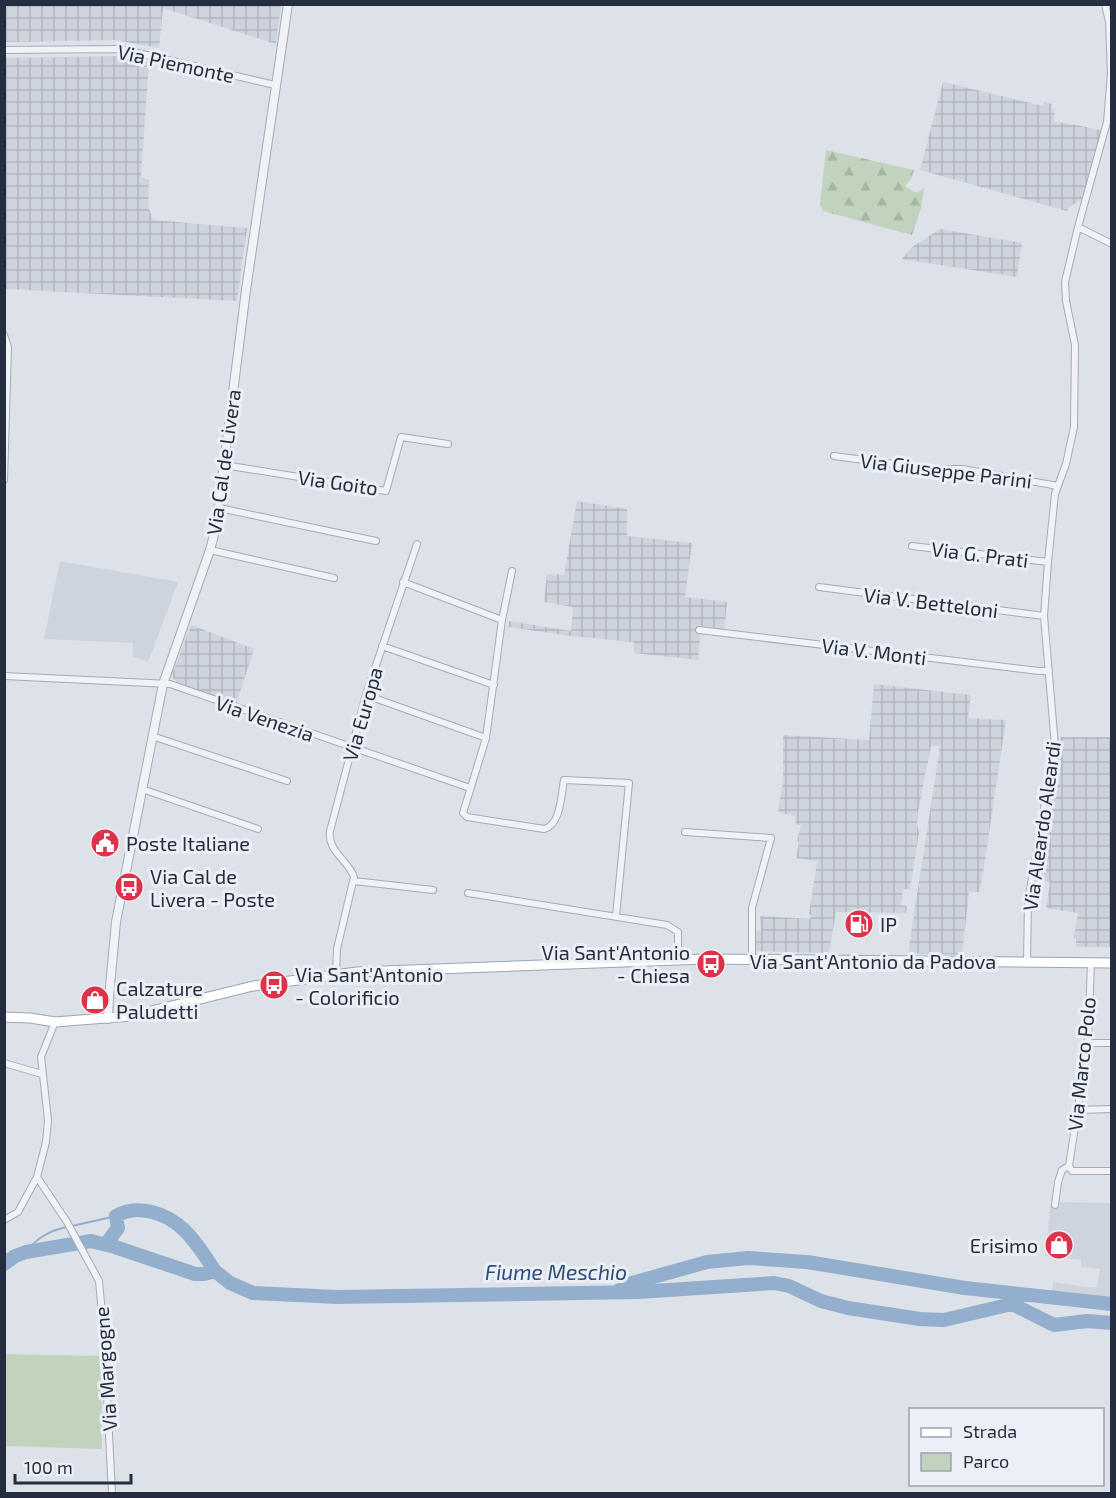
<svg xmlns="http://www.w3.org/2000/svg" width="1116" height="1498" viewBox="0 0 1116 1498" font-family="'Exo 2',sans-serif">
<defs>
<pattern id="industrial-grid" width="8" height="8" patternUnits="userSpaceOnUse" patternTransform="scale(1.5)"><rect width="8" height="8" fill="#ced4de"/><path d="M0 4h8M4 0v8" fill="none" stroke="#b1b6c0"/></pattern>
<pattern id="forest-firs" width="22" height="20" patternUnits="userSpaceOnUse" patternTransform="scale(1.5)"><rect width="22" height="20" fill="#c2d3bd"/><path d="M5 1l3.5 6h-7zM16 11l3.5 6h-7z" fill="#a7b5a4"/></pattern>
</defs>
<rect width="100%" height="100%" fill="#dde1e8"/>
<!-- built -->
<path fill="#ced4de" d="M 60,561 L 178,582 L 148,662 L 133,656 L 133,643 L 44,639 Z
M 1051,1202 L 1111,1203 L 1111,1299 L 1052,1292 L 1053,1282 L 1087,1287 L 1097,1287 L 1100,1269 L 1081,1267 L 1081,1260 L 1045,1256 Z"/>
<!-- industrial -->
<path fill="url(#industrial-grid)" d="M 4,5 L 5,4 L 281,5 L 276,44 L 163,8 L 159,48 L 116,40 L 5,42 Z
M 120,56 L 149,62 L 141,177 L 149,180 L 148,206 L 153,220 L 247,228 L 237,301 L 5,289 L 5,58 Z
M 943,82 L 1043,106 L 1044,102 L 1052,104 L 1051,109 L 1055,109 L 1054,121 L 1102,130 L 1082,200 L 1069,207 L 1067,211 L 920,170 Z
M 940,229 L 1022,243 L 1017,277 L 902,259 L 912,247 Z
M 577,501 L 627,509 L 627,536 L 692,543 L 685,597 L 727,602 L 724,631 L 701,628 L 698,660 L 634,653 L 634,642 L 570,636 L 508,627 L 509,621 L 571,631 L 573,607 L 544,602 L 547,574 L 564,575 Z
M 191,625 L 254,649 L 236,705 L 180,685 L 173,678 L 172,675 Z
M 874,684 L 971,695 L 968,718 L 1006,720 L 983,873 L 979,892 L 969,892 L 962,955 L 908,953 L 940,746 L 931,746 L 918,812 L 917,824 L 919,833 L 910,889 L 903,889 L 901,905 L 907,906 L 906,913 L 836,912 L 829,953 L 753,951 L 752,931 L 761,931 L 760,916 L 810,919 L 811,915 L 809,914 L 817,861 L 796,858 L 799,842 L 797,841 L 801,825 L 796,824 L 795,816 L 778,812 L 783,781 L 783,735 L 869,740 Z
M 1061,737 L 1111,737 L 1111,947 L 1076,947 L 1076,938 L 1074,938 L 1078,913 L 1046,908 L 1050,882 L 1035,879 Z"/>
<!-- forest -->
<path fill="url(#forest-firs)" d="M 826,150 L 914,170 L 911,179 L 905,186 L 916,193 L 924,188 L 921,208 L 912,235 L 823,211 L 820,204 Z"/>
<!-- green -->
<path fill="#c2d3bd" d="M 5,1354 L 101,1356 L 102,1449 L 5,1446 Z"/>
<g fill="none" stroke-linecap="round" stroke-linejoin="round">
<!-- stream -->
<path stroke="#93afcd" stroke-width="2" d="M 72,1226 L 116,1216
M 28,1251 C 35,1238 52,1230 67,1227"/>
<!-- river -->
<path stroke="#93afcd" stroke-width="14" d="M 106,1244 L 118,1228 L 116,1216 C 128,1209 139,1209 152,1212 C 183,1219 198,1246 215,1271
M 4,1264 L 15,1256 L 26,1252 L 91,1241 L 115,1247 L 195,1274 L 204,1274 L 215,1271 L 230,1283 L 253,1293 L 337,1297 L 638,1292 L 774,1283 L 789,1286 L 821,1301 L 848,1308 L 920,1319 L 944,1320 L 1012,1304 L 1054,1325 L 1087,1321 L 1112,1323
M 618,1291 L 632,1283 L 707,1262 L 748,1258 L 807,1262 L 965,1288 L 1112,1304"/>
<!-- minor casing -->
<g stroke="#a6abb6" stroke-width="8">
<path id="minor" d="M 4,50 L 121,49 L 275,85
M 1078,227 L 1112,244
M 4,335 L 8,347 L 4,480
M 834,456 L 931,469 L 962,469 L 1058,486
M 224,465 L 386,491 L 401,437 L 448,444
M 219,508 L 376,541
M 912,546 L 1048,562
M 210,550 L 334,578
M 512,571 L 502,620 L 486,738 L 463,813 L 467,817 L 544,829 C 561,825 561,795 564,780 L 629,783 L 616,916
M 403,582 L 502,620
M 819,587 L 1044,616
M 699,630 L 1039,671 L 1049,671
M 382,646 L 494,685
M 4,676 L 170,684 L 470,788
M 366,695 L 486,738
M 152,736 L 287,781
M 142,789 L 258,829
M 685,832 L 771,838 L 752,908 L 752,960
M 354,881 L 433,890
M 468,893 L 667,925 L 678,932 L 678,960
M 1027,962 L 1028,901 L 1055,746 L 1044,616 L 1048,562 L 1055,494 L 1066,464 L 1074,427 L 1075,345 L 1066,301 L 1065,282 L 1078,227 L 1107,122 L 1111,73 L 1109,22 L 1105,4
M 1091,962 L 1088,1043 L 1069,1166 L 1072,1171 L 1112,1171
M 336,974 L 337,949 L 354,877 C 348,860 327,851 330,831 L 366,695 L 417,544
M 55,1022 L 41,1057 L 48,1120 L 46,1142 L 37,1177 L 67,1222 L 99,1281 L 104,1335 L 112,1494
M 1088,1043 L 1112,1043
M 4,1063 L 42,1074
M 1078,1110 L 1112,1109
M 1055,1205 L 1058,1182 L 1062,1170 L 1069,1166
M 4,1220 L 18,1212 L 37,1177"/>
</g>
<!-- tertiary casing -->
<g stroke="#a6abb6" stroke-width="10">
<path id="tertiary" d="M 108,1019 L 109,997 L 116,922 L 163,684 L 210,550 L 216,527 L 246,290 L 288,4"/>
</g>
<!-- primary casing -->
<g stroke="#9ba5b5" stroke-width="11">
<path id="primary" d="M 4,1017 L 30,1018 L 55,1022 L 131,1016 L 253,986 L 357,972 L 705,959 L 1112,963"/>
</g>
<!-- minor -->
<use href="#minor" stroke="#f0f2f6" stroke-width="6"/>
<!-- tertiary -->
<use href="#tertiary" stroke="#f0f2f6" stroke-width="8"/>
<!-- primary -->
<use href="#primary" stroke="#fff" stroke-width="9"/>
</g>
<!-- icons -->
<defs>
<g id="civic-disc" transform="scale(1.5)"><circle r="9.5" fill="#dd324a" stroke="#ecf0f6"/><path d="M-.6-6.5H3V-4.5H.6V-3L4-1V1h2V6H-6V1h2V-1L-.6-3ZM-1.2 2.5V6h2.4V2.5Z" fill="#fff"/></g>
<g id="bus-disc" transform="scale(1.5)"><circle r="9.5" fill="#dd324a" stroke="#ecf0f6"/><path d="M-5-6H5V4H4V6H2V4H-2V6H-4V4H-5ZM-3.5-4V0h7V-4ZM-3.5 1.2v1.5H-2V1.2ZM2 1.2v1.5H3.5V1.2Z" fill="#fff"/></g>
<g id="fuel-disc" transform="scale(1.5)"><circle r="9.5" fill="#dd324a" stroke="#ecf0f6"/><path d="M-5.5-6h7V0h2V4h1.3V-2.5L3-4.5l.8-.8L6-3V5H2.5V1h-1V6h-7ZM-4.2-4.7v3.2H.2V-4.7Z" fill="#fff"/></g>
<g id="shop-disc" transform="scale(1.5)"><circle r="9.5" fill="#dd324a" stroke="#ecf0f6"/><path d="M-5-2.5h2.3a2.7 3.5 0 0 1 5.4 0H5L5.5 6h-11ZM-1.5-2.5h3a1.5 2.3 0 0 0-3 0Z" fill="#fff"/></g>
</defs>
<g fill-rule="evenodd">
<use href="#civic-disc" x="105" y="843"/>
<use href="#bus-disc" x="129" y="887"/>
<use href="#fuel-disc" x="859" y="924"/>
<use href="#bus-disc" x="711" y="964"/>
<use href="#bus-disc" x="274" y="985"/>
<use href="#shop-disc" x="95" y="1000"/>
<use href="#shop-disc" x="1059" y="1245"/>
</g>
<g text-anchor="middle" dominant-baseline="central" stroke-width="6" stroke-linejoin="round" paint-order="stroke">
<!-- street labels -->
<g font-size="20" fill="#252e40" stroke="#ecf0f6">
<text transform="translate(176 63) rotate(12)">Via Piemonte</text>
<text transform="translate(223 462) rotate(-82)">Via Cal de Livera</text>
<text transform="translate(946 470) rotate(7)">Via Giuseppe Parini</text>
<text transform="translate(338 482) rotate(8)">Via Goito</text>
<text transform="translate(980 554) rotate(7)">Via G. Prati</text>
<text transform="translate(931 602) rotate(7)">Via V. Betteloni</text>
<text transform="translate(874 651) rotate(7)">Via V. Monti</text>
<text transform="translate(362 714) rotate(-74)">Via Europa</text>
<text transform="translate(265 718) rotate(19)">Via Venezia</text>
<text transform="translate(1041 826) rotate(-82)">Via Aleardo Aleardi</text>
<text x="873" y="961">Via Sant'Antonio da Padova</text>
<text transform="translate(1081 1064) rotate(-84)">Via Marco Polo</text>
<text transform="translate(105 1369) rotate(-94)">Via Margogne</text>
</g>
<!-- poi labels -->
<g font-size="20" fill="#252e40" stroke="#ecf0f6" text-anchor="start">
<text x="126" y="843">Poste Italiane</text>
<text x="150" y="876">Via Cal de<tspan x="150" dy="23">Livera - Poste</tspan></text>
<text x="880" y="924">IP</text>
<text x="690" y="952" text-anchor="end">Via Sant'Antonio<tspan x="690" dy="23">- Chiesa</tspan></text>
<text x="295" y="974">Via Sant'Antonio<tspan x="295" dy="23">- Colorificio</tspan></text>
<text x="116" y="988">Calzature<tspan x="116" dy="23">Paludetti</tspan></text>
<text x="1038" y="1245" text-anchor="end">Erisimo</text>
</g>
<!-- water labels -->
<g font-size="21" font-style="italic" fill="#2a4d79" stroke="#ecf0f6">
<text x="556" y="1271">Fiume Meschio</text>
</g>
</g>
<!-- border -->
<rect width="1116" height="1498" fill="none" stroke="#252e40" stroke-width="12"/>
<!-- legend -->
<rect x="909" y="1408" width="195" height="78" fill="#ecf0f6" stroke="#9ca2ad" stroke-width="1.5"/>
<rect x="921" y="1428" width="30" height="9" fill="#ffffff" stroke="#9ca2ad" stroke-width="1.5"/>
<text x="963" y="1438" font-size="18" fill="#252e40">Strada</text>
<rect x="921" y="1453" width="30" height="18" fill="#c2d3bd" stroke="#9ca2ad" stroke-width="1.5"/>
<text x="963" y="1468" font-size="18" fill="#252e40">Parco</text>
<!-- scale -->
<path d="M15 1474v9h116v-9" fill="none" stroke="#252e40" stroke-width="3"/>
<text x="24" y="1474" font-size="18" fill="#252e40" stroke="#ecf0f6" stroke-width="4.5" paint-order="stroke">100 m</text>
</svg>
